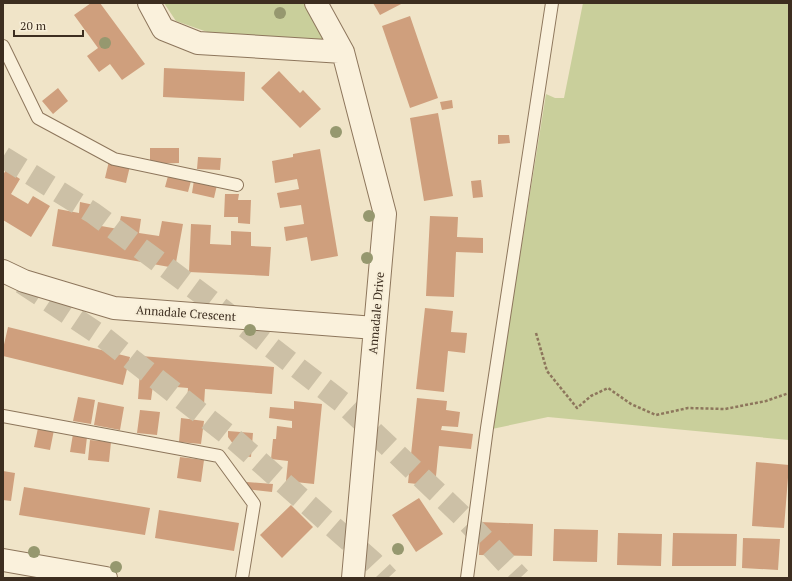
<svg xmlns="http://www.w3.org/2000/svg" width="792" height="581" viewBox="0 0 792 581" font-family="'PT Serif',serif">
<rect width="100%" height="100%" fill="#f0e4c8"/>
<!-- green -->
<path fill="#c9cf9b" d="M 164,3 L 304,3 L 325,41 L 213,34 L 176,21 Z
M 583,3 L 789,3 L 789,440 L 548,417 L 492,429 L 546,94 L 555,98 L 564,98 Z"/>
<!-- building -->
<path fill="#cf9f7d" d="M 91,3 L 100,3 L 145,64 L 122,80 L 110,64 L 99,72 L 87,56 L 98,48 L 74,15 Z
M 373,3 L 403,3 L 380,15 Z
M 410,16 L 438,98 L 410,108 L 382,26 Z
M 164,68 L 245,72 L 244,101 L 163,97 Z
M 279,71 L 300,93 L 303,90 L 321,109 L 300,128 L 261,88 Z
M 58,88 L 68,101 L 53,114 L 42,101 Z
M 452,100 L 453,108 L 442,110 L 440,102 Z
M 438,113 L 453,196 L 424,201 L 410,118 Z
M 498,135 L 509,135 L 510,143 L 498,144 Z
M 150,148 L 179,148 L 179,163 L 150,164 Z
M 320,149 L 338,256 L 311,261 L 307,237 L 286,241 L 284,227 L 304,224 L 301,205 L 280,208 L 277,193 L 299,189 L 297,179 L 275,183 L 272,161 L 293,157 L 293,154 Z
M 198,157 L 221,158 L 220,170 L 197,169 Z
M 109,161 L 130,166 L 126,183 L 105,178 Z
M 6,170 L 20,179 L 11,194 L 28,204 L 33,196 L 50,206 L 31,237 L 3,220 L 3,175 Z
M 168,176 L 191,181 L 188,192 L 165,187 Z
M 194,180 L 217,185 L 214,198 L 192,193 Z
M 481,180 L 483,197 L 473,198 L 471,181 Z
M 225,194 L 239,194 L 238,200 L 251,200 L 250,224 L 238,223 L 238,217 L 224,217 Z
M 80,202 L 94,205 L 90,224 L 118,229 L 121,216 L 141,219 L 139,233 L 159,236 L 162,221 L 183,224 L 175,268 L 52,246 L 58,209 L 79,213 Z
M 430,216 L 458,217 L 457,237 L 483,238 L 483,253 L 456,252 L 454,297 L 426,296 Z
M 191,224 L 211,225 L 210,244 L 231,245 L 231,231 L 251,232 L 251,246 L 271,247 L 269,276 L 189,272 Z
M 425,308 L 453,311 L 451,332 L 467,333 L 465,353 L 448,351 L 444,392 L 416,389 Z
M 8,327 L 130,357 L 123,385 L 3,356 L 3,349 Z
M 141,356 L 274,367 L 272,394 L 205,389 L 204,405 L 187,403 L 188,388 L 153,385 L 151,400 L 138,399 Z
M 78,397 L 95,400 L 91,424 L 73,421 Z
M 417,398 L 447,401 L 446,410 L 460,412 L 458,427 L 442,426 L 441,430 L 473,434 L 471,449 L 439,446 L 435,486 L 408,483 Z
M 294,401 L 322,404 L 314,484 L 286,481 L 288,461 L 271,459 L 273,439 L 276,439 L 277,426 L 292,428 L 292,421 L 269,418 L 270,407 L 294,409 Z
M 98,402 L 124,407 L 120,430 L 94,425 Z
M 140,410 L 160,412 L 157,435 L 137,433 Z
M 181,418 L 204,421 L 201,444 L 179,442 Z
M 38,428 L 54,430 L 50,450 L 34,447 Z
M 228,431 L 253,433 L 251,457 L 242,456 L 228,437 Z
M 73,434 L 87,437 L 85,454 L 70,452 Z
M 90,440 L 111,442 L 109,462 L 88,460 Z
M 180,457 L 204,460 L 201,482 L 177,478 Z
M 756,462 L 789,465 L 784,528 L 752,526 Z
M 3,471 L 15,473 L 11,501 L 3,500 Z
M 247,482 L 273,484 L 272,492 L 246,489 Z
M 24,487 L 150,508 L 145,535 L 19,515 Z
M 419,498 L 443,534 L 416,552 L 392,515 Z
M 291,505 L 313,527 L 282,558 L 260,535 Z
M 159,510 L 239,523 L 234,551 L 155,538 Z
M 480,522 L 533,524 L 532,556 L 479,555 Z
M 554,529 L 598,530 L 597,562 L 553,561 Z
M 618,533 L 662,534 L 661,566 L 617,565 Z
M 673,533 L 737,534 L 736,566 L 672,566 Z
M 743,538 L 780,539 L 778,570 L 742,568 Z"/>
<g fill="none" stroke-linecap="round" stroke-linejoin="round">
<!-- motorway-tunnel -->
<path stroke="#ccc0a6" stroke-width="22" stroke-dasharray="22 11" stroke-linecap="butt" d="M 3,157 L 93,213 L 210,300 L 343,403 L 462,516 L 520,578
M 22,283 L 103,337 L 236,441 L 373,562 L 388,578"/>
<!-- service casing -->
<g stroke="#8d765c" stroke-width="14">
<path id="service" d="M 3,46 L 38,118 L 114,159 L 237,185
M 3,416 L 219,456 L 254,504 L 242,578
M 467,578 L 487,428 L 552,3"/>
</g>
<!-- minor casing -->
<g stroke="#8d765c" stroke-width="24">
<path id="minor" d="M 149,3 L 163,29 L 198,43 L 343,52
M 316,3 L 343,52 L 385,214 L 353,578
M 3,271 L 24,281 L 114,308 L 375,328
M 3,560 L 106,578"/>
</g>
<!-- path -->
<path stroke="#8d765c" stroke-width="2.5" stroke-dasharray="3 2" stroke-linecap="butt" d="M 536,333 L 547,371 L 577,408 L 591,396 L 608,388 L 631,404 L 656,415 L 688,408 L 725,409 L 766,401 L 789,393"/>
<!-- service -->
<use href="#service" stroke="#faf1dc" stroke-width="12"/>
<!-- minor -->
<use href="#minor" stroke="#faf1dc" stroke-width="22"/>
</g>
<!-- trees -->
<g fill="#96986f">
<circle cx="280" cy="13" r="6"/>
<circle cx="105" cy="43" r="6"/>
<circle cx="336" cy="132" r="6"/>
<circle cx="369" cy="216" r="6"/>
<circle cx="367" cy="258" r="6"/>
<circle cx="250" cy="330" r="6"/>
<circle cx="398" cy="549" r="6"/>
<circle cx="34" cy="552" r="6"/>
<circle cx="116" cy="567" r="6"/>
</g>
<g text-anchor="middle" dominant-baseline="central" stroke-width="4" stroke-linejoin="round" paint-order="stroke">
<!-- street labels -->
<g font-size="12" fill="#3d2e20" stroke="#f7eed8">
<text transform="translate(186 313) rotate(4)">Annadale Crescent</text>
<text transform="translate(376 313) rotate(-85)">Annadale Drive</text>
</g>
</g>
<!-- border -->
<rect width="792" height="581" fill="none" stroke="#3d2e20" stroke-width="8"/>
<!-- scale -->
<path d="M14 30v6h69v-6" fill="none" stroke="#3d2e20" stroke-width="2"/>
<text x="20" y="30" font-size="12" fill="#3d2e20" stroke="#f7eed8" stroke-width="3" paint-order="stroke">20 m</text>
</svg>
